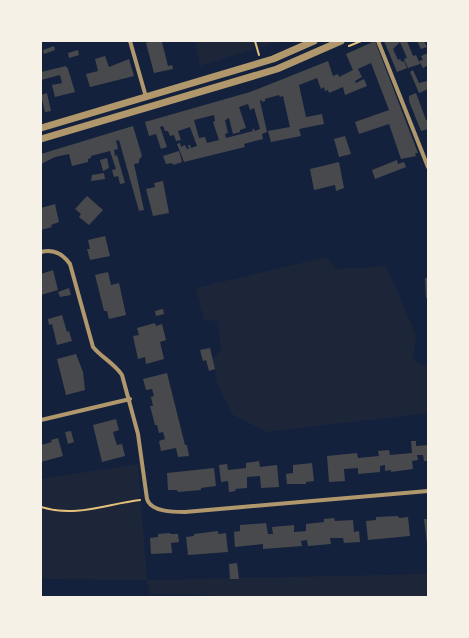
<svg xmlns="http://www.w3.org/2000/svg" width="469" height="638" viewBox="0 0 469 638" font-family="'Work Sans',sans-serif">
<rect width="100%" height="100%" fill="#14213d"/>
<!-- green -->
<path fill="#1d2539" d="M 195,41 L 280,41 L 200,66 Z
M 326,257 L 336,269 L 386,266 L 416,335 L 413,359 L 423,365 L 428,365 L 428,413 L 266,432 L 233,415 L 217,383 L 213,359 L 221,350 L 218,321 L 204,320 L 196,288 Z
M 138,464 L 147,580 L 428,574 L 428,597 L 254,597 L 150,594 L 147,580 L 41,579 L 41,479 Z"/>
<!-- building -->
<path fill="#48494c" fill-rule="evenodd" d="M 151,41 L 165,41 L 162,42 L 168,66 L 172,65 L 173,69 L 154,73 L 146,43 Z
M 375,41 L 418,153 L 415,153 L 416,156 L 401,159 L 389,124 L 359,134 L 355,122 L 389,110 L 371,63 L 358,69 L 362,77 L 355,81 L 356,83 L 364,79 L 367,86 L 345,95 L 343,87 L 329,93 L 328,90 L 325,91 L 324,87 L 321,89 L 317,78 L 299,85 L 306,117 L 322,114 L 324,124 L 299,129 L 301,136 L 271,142 L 268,131 L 290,127 L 283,96 L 280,97 L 279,95 L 265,99 L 265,101 L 262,102 L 262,100 L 260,101 L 267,132 L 262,134 L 263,139 L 244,144 L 245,147 L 184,162 L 177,144 L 180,143 L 181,147 L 185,145 L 187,149 L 189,149 L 188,145 L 190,145 L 191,148 L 197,146 L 190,127 L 178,131 L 181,140 L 176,141 L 174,135 L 170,136 L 168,131 L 165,131 L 163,126 L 160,127 L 167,147 L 161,149 L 156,134 L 149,136 L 145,122 L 250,92 L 328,61 L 333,76 L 338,74 L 339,77 L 353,70 L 346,54 ZM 248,104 L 250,110 L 254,108 L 260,129 L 255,131 L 254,129 L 252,129 L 253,131 L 226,138 L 225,134 L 228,133 L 225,120 L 229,118 L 233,134 L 240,132 L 240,130 L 246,128 L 239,107 ZM 214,115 L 215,121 L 213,122 L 219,140 L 207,143 L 205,137 L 199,138 L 194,120 Z
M 384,41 L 407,41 L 413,56 L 416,55 L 420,64 L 408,68 L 404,59 L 407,58 L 400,42 L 393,49 L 398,60 L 400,59 L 402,62 L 404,61 L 407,68 L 397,72 Z
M 417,41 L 424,41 L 427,47 L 421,49 Z
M 54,46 L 55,50 L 44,54 L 43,50 Z
M 78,50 L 79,55 L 69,58 L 68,53 Z
M 428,53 L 428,65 L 423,68 L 419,61 L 423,60 L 421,56 Z
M 105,56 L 109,67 L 129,59 L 134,76 L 90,87 L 86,74 L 98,71 L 95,59 Z
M 66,66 L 68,69 L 75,92 L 55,97 L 52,85 L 62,83 L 60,75 L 41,80 L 41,72 Z
M 413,70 L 419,83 L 427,81 L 428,89 L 419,93 L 410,72 Z
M 47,93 L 51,111 L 45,112 L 41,95 Z
M 416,93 L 426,120 L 428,120 L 428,129 L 421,131 L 409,101 L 409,96 Z
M 133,126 L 142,156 L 139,160 L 139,163 L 134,164 L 144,210 L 139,211 L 119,140 L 116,141 L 118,149 L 114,150 L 115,156 L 117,155 L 125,183 L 120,184 L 118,176 L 114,177 L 112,170 L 116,169 L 110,151 L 91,156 L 91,158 L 88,159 L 88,162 L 72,166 L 69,154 L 55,157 L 41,164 L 41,154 Z
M 345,136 L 351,154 L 339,157 L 334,139 Z
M 179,151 L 182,162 L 173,165 L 172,163 L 166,164 L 163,156 Z
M 107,158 L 109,168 L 103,171 L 100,160 Z
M 397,160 L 398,164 L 404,162 L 406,167 L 375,179 L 372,170 Z
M 339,162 L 344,188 L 336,191 L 335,185 L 314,190 L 310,169 Z
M 104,173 L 105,179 L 91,181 L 92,175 Z
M 163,181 L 169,213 L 153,216 L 146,189 L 155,187 L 154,183 Z
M 87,196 L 103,210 L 89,225 L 79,217 L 81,214 L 75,209 Z
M 55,204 L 59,222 L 51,225 L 52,227 L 41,230 L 41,208 Z
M 105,236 L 110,256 L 90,260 L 87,249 L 90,249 L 88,240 Z
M 53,270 L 58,290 L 41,295 L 41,274 Z
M 108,272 L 111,285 L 119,283 L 126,315 L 109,319 L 107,311 L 104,311 L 95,275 Z
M 425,278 L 428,278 L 428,298 L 426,298 Z
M 69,288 L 71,295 L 60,297 L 58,292 Z
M 163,309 L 164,314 L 156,316 L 155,311 Z
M 62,315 L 67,332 L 69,331 L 72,341 L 57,345 L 52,324 L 49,325 L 48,319 Z
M 155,323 L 156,326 L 162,324 L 166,340 L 160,342 L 164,359 L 146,364 L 145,357 L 138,359 L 133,336 L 139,335 L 137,328 Z
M 210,348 L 215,369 L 209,371 L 206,360 L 203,361 L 200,350 Z
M 76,354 L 83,372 L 85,390 L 66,395 L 57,359 Z
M 167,373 L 185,445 L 187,445 L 189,456 L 178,457 L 176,448 L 161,451 L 159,441 L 165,439 L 163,432 L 159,433 L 157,425 L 155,425 L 150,406 L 153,406 L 151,397 L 154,396 L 152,389 L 146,390 L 143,379 Z
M 116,419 L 119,430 L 113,432 L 115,439 L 117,445 L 122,444 L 125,456 L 102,462 L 93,425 Z
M 71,431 L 74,442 L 68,444 L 65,432 Z
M 58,438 L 63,456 L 41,462 L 41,445 L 52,442 L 51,440 Z
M 411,441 L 416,441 L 416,446 L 428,445 L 428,461 L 424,461 L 423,455 L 417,455 L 418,460 L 412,461 L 413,469 L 391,472 L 391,470 L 385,471 L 385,465 L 380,466 L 380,472 L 358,474 L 358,468 L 344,469 L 345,481 L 329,482 L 327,456 L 357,453 L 358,458 L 379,456 L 378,451 L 389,450 L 390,455 L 412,453 Z
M 259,461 L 260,467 L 277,465 L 279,487 L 261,488 L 260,476 L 247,477 L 247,488 L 235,489 L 236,491 L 229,492 L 228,481 L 221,482 L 219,465 L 227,464 L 228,470 L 246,468 L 246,463 Z
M 312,463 L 314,481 L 306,482 L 306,484 L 287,484 L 286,474 L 293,473 L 293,465 Z
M 214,468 L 216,486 L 201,488 L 201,490 L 178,492 L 177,490 L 168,490 L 167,473 Z
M 398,516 L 399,518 L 408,517 L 410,536 L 368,540 L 366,521 L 376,520 L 376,517 Z
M 334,518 L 335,521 L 353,520 L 354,532 L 359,531 L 360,542 L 344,543 L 343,538 L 330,538 L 331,544 L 308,546 L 307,540 L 301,541 L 302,546 L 263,549 L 263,544 L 235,547 L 234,532 L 240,531 L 240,525 L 266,523 L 268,534 L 273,534 L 272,527 L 294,525 L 294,532 L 306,531 L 306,524 L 324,522 L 324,519 Z
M 424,519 L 428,519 L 428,544 L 427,544 Z
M 218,531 L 218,534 L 226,533 L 228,552 L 188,555 L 186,537 L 194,536 L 194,534 Z
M 170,533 L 170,534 L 178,534 L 179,542 L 171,543 L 172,553 L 151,554 L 150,538 L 158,537 L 158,534 Z
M 237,563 L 239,579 L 230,579 L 229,564 Z"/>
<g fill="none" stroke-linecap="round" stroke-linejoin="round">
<!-- path -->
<path stroke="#e5c07b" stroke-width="2" d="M 255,41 L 259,55
M 349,46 L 361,41
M 41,507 C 76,518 106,504 140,500"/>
<!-- minor -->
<path stroke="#b1986c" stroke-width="4" d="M 130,41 L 146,97
M 378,41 L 428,167
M 41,252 C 53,249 63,254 70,264 L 93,347 C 102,358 114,363 122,375 L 138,434 L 147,499 C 151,512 174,512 185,512 L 428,491
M 41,420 L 130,399"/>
<!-- tertiary -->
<path stroke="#b1986c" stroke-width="7" d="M 41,128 L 273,59 L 314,41
M 41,139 L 277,69 L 341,41"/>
</g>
<!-- border -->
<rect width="469" height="638" fill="none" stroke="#f6f1e7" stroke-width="84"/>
</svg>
